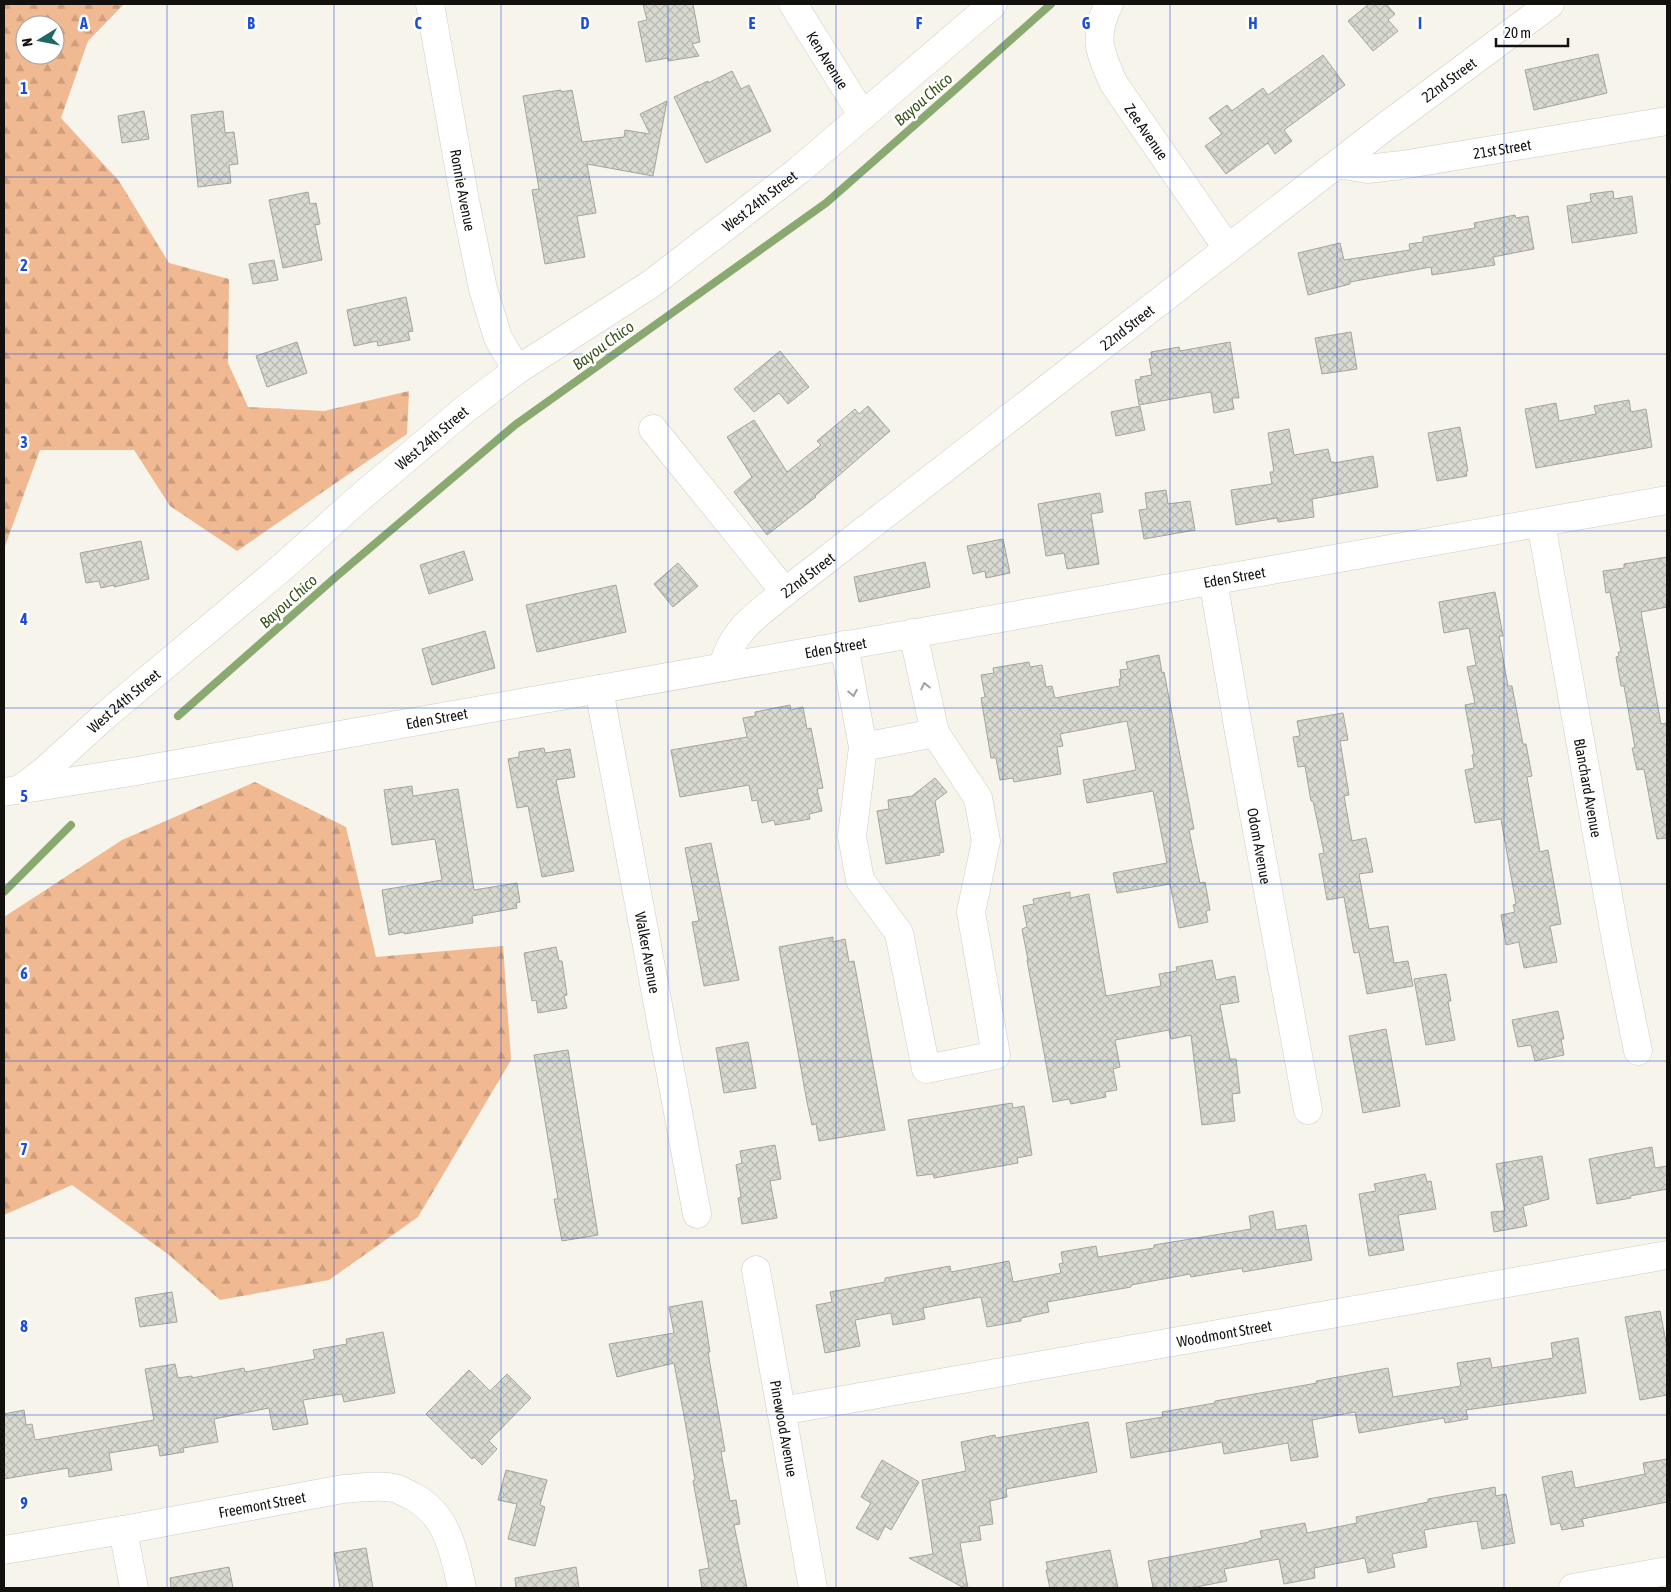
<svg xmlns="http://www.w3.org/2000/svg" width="1671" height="1592" viewBox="0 0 1671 1592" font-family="'Asap Condensed',sans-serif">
<defs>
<pattern id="forest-firs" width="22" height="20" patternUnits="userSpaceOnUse" patternTransform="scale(1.25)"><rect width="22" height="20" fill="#f0b992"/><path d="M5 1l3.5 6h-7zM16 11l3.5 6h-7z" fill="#cd9e7d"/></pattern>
<pattern id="building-cross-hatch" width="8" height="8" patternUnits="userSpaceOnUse" patternTransform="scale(1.25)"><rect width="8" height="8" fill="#d8d9d0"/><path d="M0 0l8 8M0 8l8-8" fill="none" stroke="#b8b9b1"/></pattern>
</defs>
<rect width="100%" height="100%" fill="#f7f4eb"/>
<!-- forest -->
<path fill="url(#forest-firs)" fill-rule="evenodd" d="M 4,4 L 124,4 L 88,41 L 61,118 L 119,181 L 169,263 L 229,279 L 228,363 L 248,407 L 324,411 L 409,391 L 407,434 L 237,551 L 170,506 L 134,450 L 40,450 L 4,549 ZM 25,25 L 55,25 L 55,55 L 25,55 Z
M 255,782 L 346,827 L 376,957 L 503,946 L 511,1060 L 418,1217 L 329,1280 L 220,1300 L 169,1255 L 72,1185 L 4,1215 L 4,917 L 122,840 Z"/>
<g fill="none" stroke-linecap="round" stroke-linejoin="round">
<!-- stream -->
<path stroke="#8aa970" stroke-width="8" d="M 178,716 L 338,575 L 515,425 L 826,203 L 958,87 L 1051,4
M 4,892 L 71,825"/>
</g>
<!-- building -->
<path fill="url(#building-cross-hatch)" stroke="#a4a59d" d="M 643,4 L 693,4 L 700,42 L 692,44 L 699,56 L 668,61 L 668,58 L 646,62 L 638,22 L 647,20 Z
M 1369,4 L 1386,4 L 1395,14 L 1388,20 L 1398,31 L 1373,51 L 1348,21 Z
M 1598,54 L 1607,93 L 1534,110 L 1525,70 Z
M 1323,55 L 1345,85 L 1284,130 L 1292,141 L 1275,154 L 1268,143 L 1226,174 L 1205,146 L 1222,134 L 1209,118 L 1227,105 L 1232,111 L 1263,88 L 1268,95 Z
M 732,71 L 741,89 L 749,85 L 771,131 L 706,163 L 674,97 L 708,81 L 708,83 Z
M 561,90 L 561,92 L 572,90 L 582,142 L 624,137 L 625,130 L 650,134 L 640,114 L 667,101 L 653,176 L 587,164 L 596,213 L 577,216 L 585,257 L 545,264 L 532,190 L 539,189 L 523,96 Z
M 144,111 L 149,139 L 122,143 L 118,116 Z
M 223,111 L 225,133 L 234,132 L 238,164 L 229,165 L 231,183 L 198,187 L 191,115 Z
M 1613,191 L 1614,199 L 1632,196 L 1637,233 L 1572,243 L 1567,206 L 1591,202 L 1590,194 Z
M 308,192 L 310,204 L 316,203 L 320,224 L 315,225 L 322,260 L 283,268 L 269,200 Z
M 1515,215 L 1516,218 L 1528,216 L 1534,249 L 1493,257 L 1495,265 L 1432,275 L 1431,267 L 1350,282 L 1350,284 L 1308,295 L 1298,253 L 1340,243 L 1344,260 L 1410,250 L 1409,244 L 1423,242 L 1423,237 L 1475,228 L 1474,223 Z
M 274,260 L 278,280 L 253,284 L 249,264 Z
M 406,297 L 413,331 L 408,332 L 410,340 L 378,346 L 377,341 L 354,346 L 347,310 Z
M 1351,332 L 1357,369 L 1322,374 L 1315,338 Z
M 297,342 L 307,373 L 267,387 L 256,356 Z
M 1230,342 L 1239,398 L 1232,398 L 1234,409 L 1214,413 L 1211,392 L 1139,405 L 1135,380 L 1141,379 L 1140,377 L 1152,375 L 1149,359 L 1152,358 L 1151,352 L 1179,347 L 1180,351 Z
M 780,351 L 809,387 L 788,404 L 779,393 L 754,412 L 734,389 Z
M 1629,400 L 1631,412 L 1646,409 L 1652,447 L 1536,468 L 1525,409 L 1556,403 L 1559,421 L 1596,414 L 1594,406 Z
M 868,406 L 890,431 L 815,496 L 816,497 L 767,535 L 734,492 L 752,477 L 727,437 L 754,420 L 787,472 L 821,445 L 817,441 L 855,409 L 859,414 Z
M 1140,406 L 1145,430 L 1116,436 L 1111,412 Z
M 1460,427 L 1468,471 L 1466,471 L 1467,476 L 1437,481 L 1428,433 Z
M 1289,429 L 1294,455 L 1328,449 L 1331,462 L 1334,462 L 1334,463 L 1373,456 L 1378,487 L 1312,499 L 1314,517 L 1278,522 L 1277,518 L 1236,525 L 1231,490 L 1272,484 L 1270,472 L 1274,472 L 1268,433 Z
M 1166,490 L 1168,504 L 1190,501 L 1195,530 L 1144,539 L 1139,510 L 1147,509 L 1145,493 Z
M 1100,493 L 1103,512 L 1091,514 L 1099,564 L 1067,569 L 1064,553 L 1046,556 L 1038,504 Z
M 1003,539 L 1010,573 L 986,578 L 985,571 L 973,574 L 967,546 Z
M 141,541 L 149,579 L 114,587 L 114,585 L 101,588 L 99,581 L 86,583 L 80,553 Z
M 464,551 L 473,580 L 429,594 L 420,565 Z
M 1667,557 L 1667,607 L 1641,612 L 1661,724 L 1667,723 L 1667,838 L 1657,839 L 1644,769 L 1637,770 L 1632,748 L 1635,748 L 1624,686 L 1621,686 L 1616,657 L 1619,656 L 1618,652 L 1621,652 L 1610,592 L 1606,593 L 1603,571 L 1624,568 L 1624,564 Z
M 925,562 L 930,587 L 859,602 L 854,577 Z
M 678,563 L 698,586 L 673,607 L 654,584 Z
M 616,585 L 626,632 L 537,652 L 526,605 Z
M 1495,592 L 1503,636 L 1499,636 L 1508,686 L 1512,686 L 1523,744 L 1526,744 L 1532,776 L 1527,777 L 1540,852 L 1548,850 L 1561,924 L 1550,926 L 1557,962 L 1524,968 L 1519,942 L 1506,945 L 1501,915 L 1515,912 L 1513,905 L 1516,904 L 1501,819 L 1475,823 L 1465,770 L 1474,768 L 1472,755 L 1474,754 L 1465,705 L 1475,703 L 1467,667 L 1476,665 L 1469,628 L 1444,633 L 1439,602 Z
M 485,631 L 495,668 L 432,685 L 422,649 Z
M 1159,655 L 1162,673 L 1164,672 L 1194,829 L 1189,830 L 1200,883 L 1205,882 L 1210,910 L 1206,911 L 1208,922 L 1179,928 L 1170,884 L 1117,893 L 1113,873 L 1167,863 L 1153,791 L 1087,803 L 1083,780 L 1136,770 L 1127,721 L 1060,734 L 1063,746 L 1057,747 L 1061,774 L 1014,782 L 1013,778 L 1000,780 L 996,758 L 991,758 L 981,698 L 985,697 L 981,675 L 994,673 L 993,668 L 1029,662 L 1030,667 L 1042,665 L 1046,687 L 1052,686 L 1055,698 L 1120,686 L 1119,679 L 1121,679 L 1120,670 L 1128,669 L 1126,662 Z
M 790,705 L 791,710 L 803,707 L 807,729 L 811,728 L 823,788 L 817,789 L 822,811 L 809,814 L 810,819 L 775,825 L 774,820 L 762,823 L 757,800 L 752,801 L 749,785 L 680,797 L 671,750 L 747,737 L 743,718 L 755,716 L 755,712 Z
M 1343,713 L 1348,740 L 1340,741 L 1349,795 L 1344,796 L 1352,841 L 1366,838 L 1373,872 L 1359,874 L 1369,929 L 1388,926 L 1394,963 L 1408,961 L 1413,986 L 1367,994 L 1359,952 L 1354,953 L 1344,897 L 1327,900 L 1319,854 L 1324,853 L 1313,801 L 1311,801 L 1305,766 L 1298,767 L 1293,737 L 1300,736 L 1297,721 Z
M 544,748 L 545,753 L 570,749 L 575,777 L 556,780 L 574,871 L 542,877 L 528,806 L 517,808 L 508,759 L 519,757 L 519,752 Z
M 935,778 L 947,792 L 935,801 L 944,852 L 939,853 L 940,855 L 886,864 L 877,811 L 889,809 L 888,800 L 912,796 Z
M 412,786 L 413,796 L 458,789 L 474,890 L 517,883 L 520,902 L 516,903 L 517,908 L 472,916 L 473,923 L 404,934 L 404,932 L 389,935 L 382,890 L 442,880 L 435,839 L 392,845 L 384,790 Z
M 711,843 L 739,980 L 704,986 L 692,922 L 699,921 L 685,848 Z
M 1070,892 L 1070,898 L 1089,894 L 1106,996 L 1161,986 L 1159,974 L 1177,971 L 1176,967 L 1212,960 L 1216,980 L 1235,976 L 1239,1002 L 1220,1005 L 1230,1059 L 1236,1059 L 1240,1093 L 1232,1094 L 1235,1121 L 1202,1125 L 1191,1035 L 1171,1039 L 1169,1030 L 1115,1040 L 1120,1067 L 1113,1069 L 1117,1090 L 1105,1092 L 1106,1097 L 1071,1104 L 1069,1099 L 1053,1102 L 1027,960 L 1028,960 L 1022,929 L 1027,927 L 1023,906 L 1034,904 L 1033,899 Z
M 833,937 L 833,942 L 845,939 L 849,962 L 854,961 L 885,1130 L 819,1141 L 816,1124 L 812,1125 L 807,1102 L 779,947 Z
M 556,947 L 559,961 L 562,961 L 567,995 L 564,996 L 567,1008 L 538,1013 L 536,1000 L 532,1001 L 524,953 Z
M 1446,974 L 1451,1001 L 1448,1001 L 1455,1040 L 1426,1045 L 1414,979 Z
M 1558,1011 L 1564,1039 L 1561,1039 L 1564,1055 L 1535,1061 L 1531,1045 L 1518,1047 L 1512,1020 Z
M 1386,1029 L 1400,1106 L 1363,1113 L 1349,1036 Z
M 748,1042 L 756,1088 L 724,1093 L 716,1048 Z
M 568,1050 L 598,1235 L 562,1241 L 554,1199 L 558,1199 L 534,1055 Z
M 1012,1103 L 1013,1108 L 1024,1106 L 1032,1155 L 1017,1158 L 1018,1163 L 934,1178 L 933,1174 L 917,1176 L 908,1120 Z
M 775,1145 L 781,1179 L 770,1181 L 777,1218 L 742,1224 L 738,1198 L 741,1197 L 736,1165 L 742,1163 L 740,1151 Z
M 1652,1147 L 1655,1168 L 1667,1166 L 1667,1189 L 1630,1196 L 1631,1198 L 1597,1204 L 1589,1159 Z
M 1542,1156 L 1549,1199 L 1523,1206 L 1527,1226 L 1494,1232 L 1491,1212 L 1505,1211 L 1496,1164 Z
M 1425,1174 L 1427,1182 L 1431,1181 L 1436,1209 L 1398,1215 L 1404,1250 L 1369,1256 L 1359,1194 L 1376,1191 L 1374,1184 Z
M 1273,1211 L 1276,1230 L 1306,1225 L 1312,1260 L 1243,1272 L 1242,1268 L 1191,1277 L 1190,1274 L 1131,1285 L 1131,1287 L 1047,1302 L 1049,1312 L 1021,1318 L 1021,1321 L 987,1327 L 981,1297 L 923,1308 L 925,1319 L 893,1325 L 891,1313 L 855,1320 L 860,1346 L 825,1353 L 816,1305 L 832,1302 L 830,1292 L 885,1282 L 885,1278 L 950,1266 L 951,1272 L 1009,1261 L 1013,1282 L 1061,1273 L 1059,1264 L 1063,1263 L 1061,1252 L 1096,1246 L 1098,1257 L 1154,1248 L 1154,1245 L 1251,1229 L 1249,1216 Z
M 172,1292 L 177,1322 L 140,1327 L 135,1298 Z
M 702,1301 L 710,1352 L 708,1352 L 725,1451 L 721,1452 L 730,1501 L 736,1500 L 740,1524 L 734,1525 L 747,1588 L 702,1588 L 699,1570 L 709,1568 L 693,1481 L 695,1480 L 685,1421 L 674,1363 L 617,1377 L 609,1344 L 674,1333 L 669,1307 Z
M 1660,1311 L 1667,1347 L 1667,1395 L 1640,1400 L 1625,1317 Z
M 383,1332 L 395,1393 L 344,1402 L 342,1394 L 303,1400 L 308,1424 L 273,1430 L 269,1408 L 214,1419 L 218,1442 L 183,1448 L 184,1452 L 160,1456 L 158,1445 L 109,1453 L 112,1470 L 69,1477 L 68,1468 L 4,1479 L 4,1414 L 24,1410 L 26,1425 L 32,1424 L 35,1440 L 154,1420 L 145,1369 L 175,1364 L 178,1378 L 192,1376 L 192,1378 L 244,1368 L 245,1372 L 315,1359 L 313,1350 L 347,1344 L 346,1339 Z
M 1578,1338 L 1586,1393 L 1466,1410 L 1468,1419 L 1445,1423 L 1444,1418 L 1359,1433 L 1355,1412 L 1312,1420 L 1318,1457 L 1291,1461 L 1288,1443 L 1224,1454 L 1222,1442 L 1131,1458 L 1126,1423 L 1163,1417 L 1162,1412 L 1215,1403 L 1215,1401 L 1317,1383 L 1316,1381 L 1388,1368 L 1393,1397 L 1461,1386 L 1457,1363 L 1490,1358 L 1492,1368 L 1553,1358 L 1551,1343 Z
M 469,1370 L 490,1391 L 507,1374 L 531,1398 L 489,1441 L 497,1449 L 482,1465 L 474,1457 L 472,1459 L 426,1414 Z
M 1088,1422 L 1097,1472 L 1006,1489 L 1007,1497 L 990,1501 L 993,1524 L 979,1526 L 981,1540 L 960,1543 L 968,1588 L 964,1588 L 909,1558 L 933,1554 L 922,1480 L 966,1471 L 961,1442 L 995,1435 L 996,1438 Z
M 1667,1459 L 1667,1502 L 1582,1519 L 1584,1526 L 1562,1530 L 1560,1523 L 1551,1525 L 1542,1477 L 1572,1471 L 1575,1488 L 1645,1474 L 1643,1463 Z
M 882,1460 L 919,1482 L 891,1530 L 885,1526 L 878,1540 L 856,1528 L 871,1503 L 861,1497 Z
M 506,1470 L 547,1480 L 540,1505 L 545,1507 L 535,1546 L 508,1539 L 517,1504 L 498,1500 Z
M 1495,1487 L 1496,1496 L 1506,1494 L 1515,1543 L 1482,1549 L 1477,1521 L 1424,1530 L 1427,1547 L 1392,1554 L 1395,1567 L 1368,1573 L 1365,1558 L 1314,1568 L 1315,1578 L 1284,1584 L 1279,1559 L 1224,1569 L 1227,1581 L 1191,1588 L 1153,1588 L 1148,1561 L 1249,1542 L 1249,1541 L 1262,1538 L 1260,1531 L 1305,1523 L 1307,1533 L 1357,1523 L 1356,1517 L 1428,1502 L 1428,1499 Z
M 366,1548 L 373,1588 L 340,1588 L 334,1553 Z
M 1110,1550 L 1118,1588 L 1050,1588 L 1046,1570 L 1048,1570 L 1046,1562 Z
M 229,1567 L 233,1588 L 171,1588 L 170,1578 Z
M 576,1567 L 579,1588 L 516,1588 L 515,1578 Z"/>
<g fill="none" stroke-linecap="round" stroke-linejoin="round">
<!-- minor casing -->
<g stroke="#cfccc4" stroke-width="29">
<g id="minor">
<path id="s1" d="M 430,4 L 465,201 L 483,289 L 498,338 L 517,370"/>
<path id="s2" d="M 793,4 L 863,116"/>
<path id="s3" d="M 1109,4 C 1092,37 1100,53 1114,84 L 1228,249"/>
<path id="s4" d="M 1338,164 L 1367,169 L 1402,165 L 1667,121"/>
<path d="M 653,429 L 785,592"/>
<path id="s5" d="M 1541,523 L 1619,957 L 1638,1051"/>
<path id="s6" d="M 1213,580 L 1239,732 L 1308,1110"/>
<path d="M 844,645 L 863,747 L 852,836 L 860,880 L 899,933 L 926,1069 L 996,1055 L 971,912 L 986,841 L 978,798 L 935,733 L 913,633"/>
<path id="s7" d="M 723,667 C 731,631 758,614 785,592 L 1382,129 L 1550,4"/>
<path id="s8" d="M 599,689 L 697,1214"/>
<path d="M 863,747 L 935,733"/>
<path id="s9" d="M 22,788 L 43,772 L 108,713 L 285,565 L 356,501 L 464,410 L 517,370 L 651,284 L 798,171 L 993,4"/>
<path id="s10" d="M 4,792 L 131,772 L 1667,500"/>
<path id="s11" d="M 756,1270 L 813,1588"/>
<path id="s12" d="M 781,1411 L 1667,1255"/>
<path d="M 123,1530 L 134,1588"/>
<path id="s13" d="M 4,1550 L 123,1530 L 343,1489 C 361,1488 381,1484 398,1489 C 402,1491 407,1494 412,1496 C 448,1515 454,1552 462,1588"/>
<path d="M 1573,1588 L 1667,1571"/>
</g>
</g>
<!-- minor -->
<use href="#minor" stroke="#fff" stroke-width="28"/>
</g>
<!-- one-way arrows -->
<defs><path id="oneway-chevron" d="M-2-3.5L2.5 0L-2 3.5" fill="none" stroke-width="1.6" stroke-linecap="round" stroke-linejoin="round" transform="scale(1.25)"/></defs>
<g stroke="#a0a09f">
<use href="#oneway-chevron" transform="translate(925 686) rotate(-102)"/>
<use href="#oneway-chevron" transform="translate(853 693) rotate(79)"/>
</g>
<!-- grid -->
<path fill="none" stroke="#1d4ed8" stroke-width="1" stroke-opacity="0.55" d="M 167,4 L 167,1588M 334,4 L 334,1588M 501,4 L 501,1588M 668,4 L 668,1588M 836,4 L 836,1588M 1003,4 L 1003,1588M 1170,4 L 1170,1588M 1337,4 L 1337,1588M 1504,4 L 1504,1588M 4,177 L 1667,177M 4,354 L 1667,354M 4,531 L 1667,531M 4,708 L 1667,708M 4,884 L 1667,884M 4,1061 L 1667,1061M 4,1238 L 1667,1238M 4,1415 L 1667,1415"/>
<g text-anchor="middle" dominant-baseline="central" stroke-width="5" stroke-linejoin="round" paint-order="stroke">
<!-- street labels -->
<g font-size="15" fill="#12110e" stroke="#fff">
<text stroke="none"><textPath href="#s2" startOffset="66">Ken Avenue</textPath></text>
<text stroke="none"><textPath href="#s7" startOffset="938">22nd Street</textPath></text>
<text stroke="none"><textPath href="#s3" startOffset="142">Zee Avenue</textPath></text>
<text stroke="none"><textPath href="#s4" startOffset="166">21st Street</textPath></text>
<text stroke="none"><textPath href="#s1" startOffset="189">Ronnie Avenue</textPath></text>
<text stroke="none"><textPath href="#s9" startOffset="944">West 24th Street</textPath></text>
<text stroke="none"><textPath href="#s7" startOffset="532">22nd Street</textPath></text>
<text stroke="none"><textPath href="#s9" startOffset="539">West 24th Street</textPath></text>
<text stroke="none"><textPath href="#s7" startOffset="128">22nd Street</textPath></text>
<text stroke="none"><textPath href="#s10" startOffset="1249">Eden Street</textPath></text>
<text stroke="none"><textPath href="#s10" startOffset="844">Eden Street</textPath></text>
<text stroke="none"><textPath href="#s9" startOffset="134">West 24th Street</textPath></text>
<text stroke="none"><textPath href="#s10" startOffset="439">Eden Street</textPath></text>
<text stroke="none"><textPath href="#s5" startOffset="269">Blanchard Avenue</textPath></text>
<text stroke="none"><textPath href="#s6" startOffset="270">Odom Avenue</textPath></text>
<text stroke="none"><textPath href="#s8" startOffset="268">Walker Avenue</textPath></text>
<text stroke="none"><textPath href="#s12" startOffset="450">Woodmont Street</textPath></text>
<text stroke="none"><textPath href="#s11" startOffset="161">Pinewood Avenue</textPath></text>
<text stroke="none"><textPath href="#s13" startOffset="262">Freemont Street</textPath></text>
</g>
<!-- water labels -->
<g font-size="16" font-style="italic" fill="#375317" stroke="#fff">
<text transform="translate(923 99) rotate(-41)">Bayou Chico</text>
<text transform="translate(603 345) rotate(-36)">Bayou Chico</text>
<text transform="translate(288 601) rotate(-42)">Bayou Chico</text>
</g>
</g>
<g font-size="16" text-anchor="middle" font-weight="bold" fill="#1d4ed8" stroke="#fff" stroke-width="5" stroke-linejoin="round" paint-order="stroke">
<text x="84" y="29">A</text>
<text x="251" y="29">B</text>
<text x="418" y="29">C</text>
<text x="585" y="29">D</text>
<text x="752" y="29">E</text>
<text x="919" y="29">F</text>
<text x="1086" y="29">G</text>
<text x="1253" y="29">H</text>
<text x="1420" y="29">I</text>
<text x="24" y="94">1</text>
<text x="24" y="271">2</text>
<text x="24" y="448">3</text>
<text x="24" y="625">4</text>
<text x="24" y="802">5</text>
<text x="24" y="979">6</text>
<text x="24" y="1155">7</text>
<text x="24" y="1332">8</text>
<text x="24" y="1509">9</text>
</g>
<!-- border -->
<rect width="1671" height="1592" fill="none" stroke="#12110e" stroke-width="10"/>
<!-- north arrow -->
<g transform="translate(40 40) rotate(260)"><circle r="24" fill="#ffffff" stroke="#a0a09f"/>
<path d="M0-4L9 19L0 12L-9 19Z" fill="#1e6963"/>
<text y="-8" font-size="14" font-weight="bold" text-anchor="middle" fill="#12110e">N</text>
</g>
<!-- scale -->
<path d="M1496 38v8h72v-8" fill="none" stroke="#12110e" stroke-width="2.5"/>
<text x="1504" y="38" font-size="15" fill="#12110e" stroke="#ffffff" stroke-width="4" paint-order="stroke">20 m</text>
</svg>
